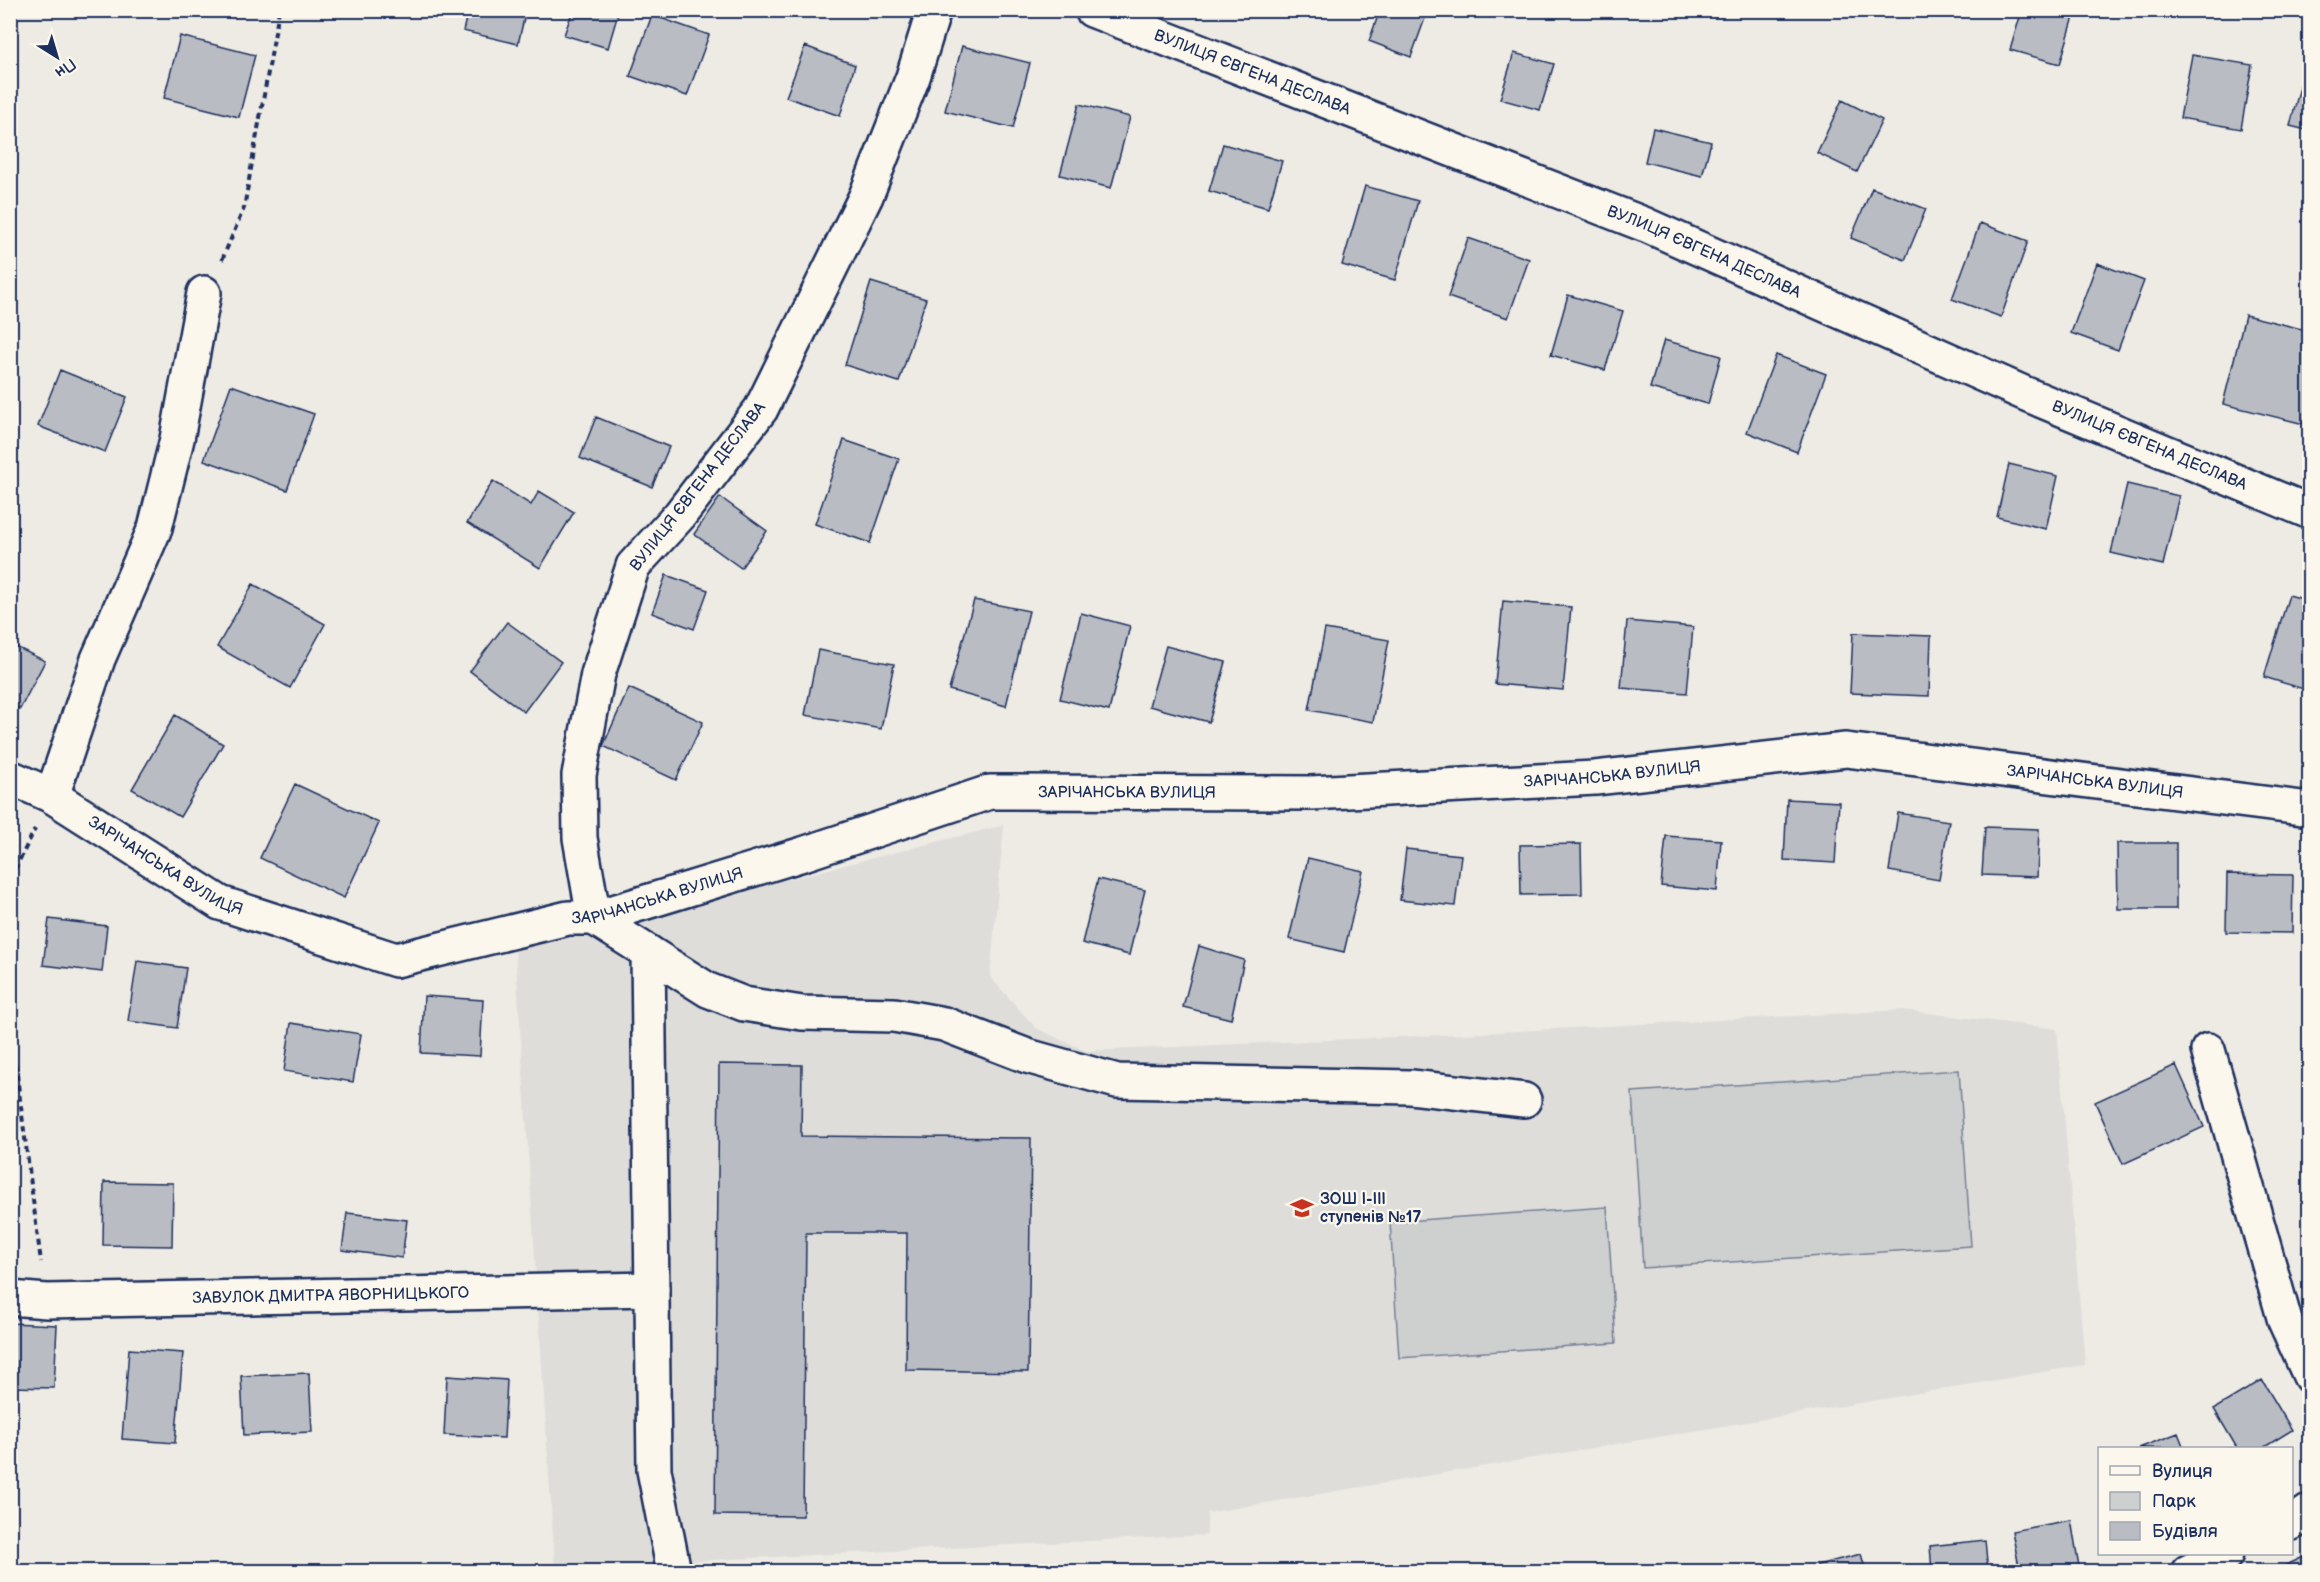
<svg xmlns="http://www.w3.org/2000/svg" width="2320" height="1582" viewBox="0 0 2320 1582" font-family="'Balsamiq Sans',sans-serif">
<rect width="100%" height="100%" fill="#eeebe4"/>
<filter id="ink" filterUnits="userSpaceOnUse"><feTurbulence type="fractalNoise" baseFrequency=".0167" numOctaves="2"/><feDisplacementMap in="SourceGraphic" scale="12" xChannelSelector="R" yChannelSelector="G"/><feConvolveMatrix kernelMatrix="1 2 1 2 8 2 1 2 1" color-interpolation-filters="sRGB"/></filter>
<g filter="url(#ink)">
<!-- built -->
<path fill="#deddda" d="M 1004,825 L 990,977 L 1036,1028 L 1086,1051 L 1462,1034 L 1903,1010 L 2057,1029 L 2085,1365 L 1207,1513 L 1207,1535 L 555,1568 L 515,948 Z"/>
<!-- green -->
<path fill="#cecfcf" stroke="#747f96" stroke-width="1.5" d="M 1959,1070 L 1971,1246 L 1643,1268 L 1632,1092 Z
M 1607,1207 L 1616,1343 L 1399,1358 L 1390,1222 Z"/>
<!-- building -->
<path fill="#b9bcc3" stroke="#1b2f5e" stroke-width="1.5" d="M 468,10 L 526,10 L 518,44 L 463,31 Z
M 573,10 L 619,10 L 608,48 L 564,35 Z
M 1380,10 L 1428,10 L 1411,57 L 1369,41 Z
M 2022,10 L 2076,10 L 2060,64 L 2010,50 Z
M 652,15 L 709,35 L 687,96 L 630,76 Z
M 180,36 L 255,55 L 239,117 L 164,98 Z
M 805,46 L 855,65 L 840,116 L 786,97 Z
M 962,46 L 1030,63 L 1013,128 L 945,111 Z
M 1514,53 L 1554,64 L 1540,110 L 1500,99 Z
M 2192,55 L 2252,65 L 2241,129 L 2180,118 Z
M 2307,59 L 2310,59 L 2310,131 L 2290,126 Z
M 1842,100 L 1882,120 L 1857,172 L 1817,153 Z
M 1079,104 L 1130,117 L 1111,188 L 1060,175 Z
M 1653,128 L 1711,142 L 1702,176 L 1645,162 Z
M 1223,144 L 1282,161 L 1268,208 L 1209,191 Z
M 1365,186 L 1418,201 L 1395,280 L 1342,265 Z
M 1872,188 L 1926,209 L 1905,260 L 1851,238 Z
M 1980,223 L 2028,241 L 2001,317 L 1952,299 Z
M 1468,238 L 1529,259 L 1508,318 L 1448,297 Z
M 2097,263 L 2144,281 L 2118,350 L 2071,333 Z
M 871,282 L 926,299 L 899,382 L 845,365 Z
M 1568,295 L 1623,311 L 1605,370 L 1551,355 Z
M 2245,315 L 2310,331 L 2310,400 L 2304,424 L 2223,404 Z
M 1664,340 L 1721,356 L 1708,404 L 1650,388 Z
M 1776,355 L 1826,374 L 1797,452 L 1747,432 Z
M 60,370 L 127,397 L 105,452 L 38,426 Z
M 231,385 L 314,414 L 287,490 L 204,460 Z
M 596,417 L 669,447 L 652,487 L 580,458 Z
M 844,440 L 899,459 L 870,543 L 815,524 Z
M 2009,464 L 2058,476 L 2046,529 L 1997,517 Z
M 493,481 L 531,505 L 539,491 L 574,512 L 540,568 L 467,523 Z
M 2127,484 L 2179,496 L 2163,565 L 2111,553 Z
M 720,497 L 767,531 L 741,568 L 694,534 Z
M 666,575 L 708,590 L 694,629 L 652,613 Z
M 253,584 L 325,624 L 290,688 L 217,647 Z
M 2289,595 L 2310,601 L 2310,691 L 2264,677 Z
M 974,600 L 1029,611 L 1006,706 L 949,690 Z
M 1503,601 L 1571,607 L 1563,690 L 1495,684 Z
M 1081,613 L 1130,626 L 1109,711 L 1060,699 Z
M 1627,621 L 1693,627 L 1687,693 L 1621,688 Z
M 507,622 L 561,662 L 524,712 L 470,671 Z
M 1325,629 L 1389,640 L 1373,722 L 1309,710 Z
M 1853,633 L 1931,636 L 1929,696 L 1850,693 Z
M 10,644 L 45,661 L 20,709 L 10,704 Z
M 1166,646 L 1226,662 L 1209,722 L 1149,706 Z
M 818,650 L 894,664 L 881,729 L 805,715 Z
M 629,688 L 703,722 L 676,780 L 603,746 Z
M 175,715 L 223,744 L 180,817 L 132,789 Z
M 295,784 L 379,823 L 344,898 L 260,858 Z
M 1787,799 L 1839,802 L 1835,863 L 1784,860 Z
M 1898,813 L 1949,821 L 1939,880 L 1889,871 Z
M 1985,827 L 2039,829 L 2037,877 L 1982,875 Z
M 1666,836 L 1721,840 L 1717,891 L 1661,886 Z
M 2117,843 L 2176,843 L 2176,909 L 2118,909 Z
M 1581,844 L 1582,894 L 1521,895 L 1520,845 Z
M 1406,849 L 1461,855 L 1455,906 L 1400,900 Z
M 1308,858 L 1363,871 L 1344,952 L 1289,939 Z
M 2227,874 L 2293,875 L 2292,933 L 2226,932 Z
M 1098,879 L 1145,890 L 1129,955 L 1082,943 Z
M 49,919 L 107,926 L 102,972 L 43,965 Z
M 1199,946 L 1244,960 L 1231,1019 L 1183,1007 Z
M 137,961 L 186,968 L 177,1028 L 128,1021 Z
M 424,996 L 483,1000 L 480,1056 L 421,1053 Z
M 291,1023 L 361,1034 L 353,1082 L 284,1071 Z
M 719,1064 L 802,1065 L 801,1136 L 1031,1138 L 1028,1372 L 906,1370 L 907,1233 L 806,1233 L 803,1516 L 715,1515 Z
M 2176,1065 L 2204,1127 L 2123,1164 L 2095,1102 Z
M 104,1182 L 173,1183 L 172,1246 L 103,1245 Z
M 347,1213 L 407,1220 L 402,1258 L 342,1250 Z
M 10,1323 L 57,1325 L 54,1388 L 10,1387 Z
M 129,1349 L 183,1353 L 175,1443 L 122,1439 Z
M 309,1373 L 312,1432 L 244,1435 L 241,1376 Z
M 447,1376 L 507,1380 L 504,1438 L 444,1435 Z
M 2262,1380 L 2292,1430 L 2263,1448 L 2237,1448 L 2214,1409 Z
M 2178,1433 L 2184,1448 L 2139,1448 Z
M 2071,1520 L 2080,1572 L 2020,1572 L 2012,1531 Z
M 1985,1540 L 1988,1572 L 1932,1572 L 1930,1546 Z
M 1861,1554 L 1866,1572 L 1818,1572 L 1817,1565 Z
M 2310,1554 L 2310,1572 L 2271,1572 Z"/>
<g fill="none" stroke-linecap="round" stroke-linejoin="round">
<!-- minor casing -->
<g stroke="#1b2f5e" stroke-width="38">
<g id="minor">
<path d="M 934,10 L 913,77 L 866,196 L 761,409 L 679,516 L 633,566 L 598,674 L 579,775 L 580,838 L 594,918 L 708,990 L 744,1004 L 802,1013 L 894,1015 L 944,1024 L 1027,1056 L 1117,1081 L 1411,1087 L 1524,1100"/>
<path id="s1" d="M 1092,10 L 1646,225 L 2026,394 L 2310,512"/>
<path id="s2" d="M 10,777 L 52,796 L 220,903 L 396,960 L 568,918 L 594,918 L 803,854 L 990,792 L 1311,793 L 1595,778 L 1846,750 L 2310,809"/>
<path d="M 52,796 L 98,659 L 155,528 L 177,439 L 204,293"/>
<path d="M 648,952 L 654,1470 L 674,1572"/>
<path d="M 2208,1050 L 2285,1321 L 2310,1376"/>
<path id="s3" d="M 10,1298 L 47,1301 L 652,1289"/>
<path d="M 2292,1523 L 2310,1511"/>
<path d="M 2188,1572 L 2226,1554"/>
</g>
</g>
<!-- path -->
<path stroke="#1b2f5e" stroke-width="4" stroke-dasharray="6 4.5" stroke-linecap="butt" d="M 222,260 L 244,208 L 279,10
M 10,879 L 35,829
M 10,1022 L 41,1262"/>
<!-- minor -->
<use href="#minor" stroke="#fbf7ec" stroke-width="33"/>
</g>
</g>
<!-- icons -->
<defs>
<g id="school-bare" transform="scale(1.8)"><path d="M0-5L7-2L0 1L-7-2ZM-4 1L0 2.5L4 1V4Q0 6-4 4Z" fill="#c8321e" stroke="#fbf7ec" stroke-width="2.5" paint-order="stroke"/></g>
</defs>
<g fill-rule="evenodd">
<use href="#school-bare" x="1302" y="1208"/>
</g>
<g text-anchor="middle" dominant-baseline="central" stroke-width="4.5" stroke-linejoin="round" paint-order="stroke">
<!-- street labels -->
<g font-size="16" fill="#1b2f5e" stroke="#fbf7ec">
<text stroke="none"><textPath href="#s1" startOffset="172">ВУЛИЦЯ ЄВГЕНА ДЕСЛАВА</textPath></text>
<text stroke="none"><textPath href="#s1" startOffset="658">ВУЛИЦЯ ЄВГЕНА ДЕСЛАВА</textPath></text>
<text stroke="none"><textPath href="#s1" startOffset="1144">ВУЛИЦЯ ЄВГЕНА ДЕСЛАВА</textPath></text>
<text transform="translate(698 487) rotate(-52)">ВУЛИЦЯ ЄВГЕНА ДЕСЛАВА</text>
<text stroke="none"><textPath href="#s2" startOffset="1672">ЗАРІЧАНСЬКА ВУЛИЦЯ</textPath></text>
<text stroke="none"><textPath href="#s2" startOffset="2158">ЗАРІЧАНСЬКА ВУЛИЦЯ</textPath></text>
<text stroke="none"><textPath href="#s2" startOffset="1186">ЗАРІЧАНСЬКА ВУЛИЦЯ</textPath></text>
<text stroke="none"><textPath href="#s2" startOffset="180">ЗАРІЧАНСЬКА ВУЛИЦЯ</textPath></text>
<text stroke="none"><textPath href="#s2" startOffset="700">ЗАРІЧАНСЬКА ВУЛИЦЯ</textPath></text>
<text stroke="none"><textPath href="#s3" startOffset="321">ЗАВУЛОК ДМИТРА ЯВОРНИЦЬКОГО</textPath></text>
</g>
<!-- poi labels -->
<g font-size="16" font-weight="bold" fill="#1b2f5e" stroke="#fbf7ec" text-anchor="start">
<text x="1320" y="1199">ЗОШ І-ІІІ<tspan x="1320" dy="18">ступенів №17</tspan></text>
</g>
</g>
<!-- margin -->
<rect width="2320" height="1582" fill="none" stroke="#fbf7ec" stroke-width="36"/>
<rect x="18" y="18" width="2284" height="1546" fill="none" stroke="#1b2f5e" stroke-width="2" filter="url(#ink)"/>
<!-- legend -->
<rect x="2098" y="1447" width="195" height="108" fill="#fbf7ec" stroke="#a1a7b3" stroke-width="1.5"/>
<rect x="2110" y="1466" width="30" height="9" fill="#fbf7ec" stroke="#a1a7b3" stroke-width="1.5"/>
<text x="2152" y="1477" font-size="18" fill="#1b2f5e">Вулиця</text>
<rect x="2110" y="1492" width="30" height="18" fill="#cecfcf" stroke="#a1a7b3" stroke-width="1.5"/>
<text x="2152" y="1507" font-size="18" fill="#1b2f5e">Парк</text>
<rect x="2110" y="1522" width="30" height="18" fill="#b9bcc3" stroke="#a1a7b3" stroke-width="1.5"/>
<text x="2152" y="1537" font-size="18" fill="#1b2f5e">Будівля</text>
<!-- north arrow -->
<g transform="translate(57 57) rotate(143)" stroke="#fbf7ec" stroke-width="4.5" paint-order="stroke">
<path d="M0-4.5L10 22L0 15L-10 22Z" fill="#1b2f5e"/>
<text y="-9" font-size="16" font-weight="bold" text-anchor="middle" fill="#1b2f5e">Пн</text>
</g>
</svg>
